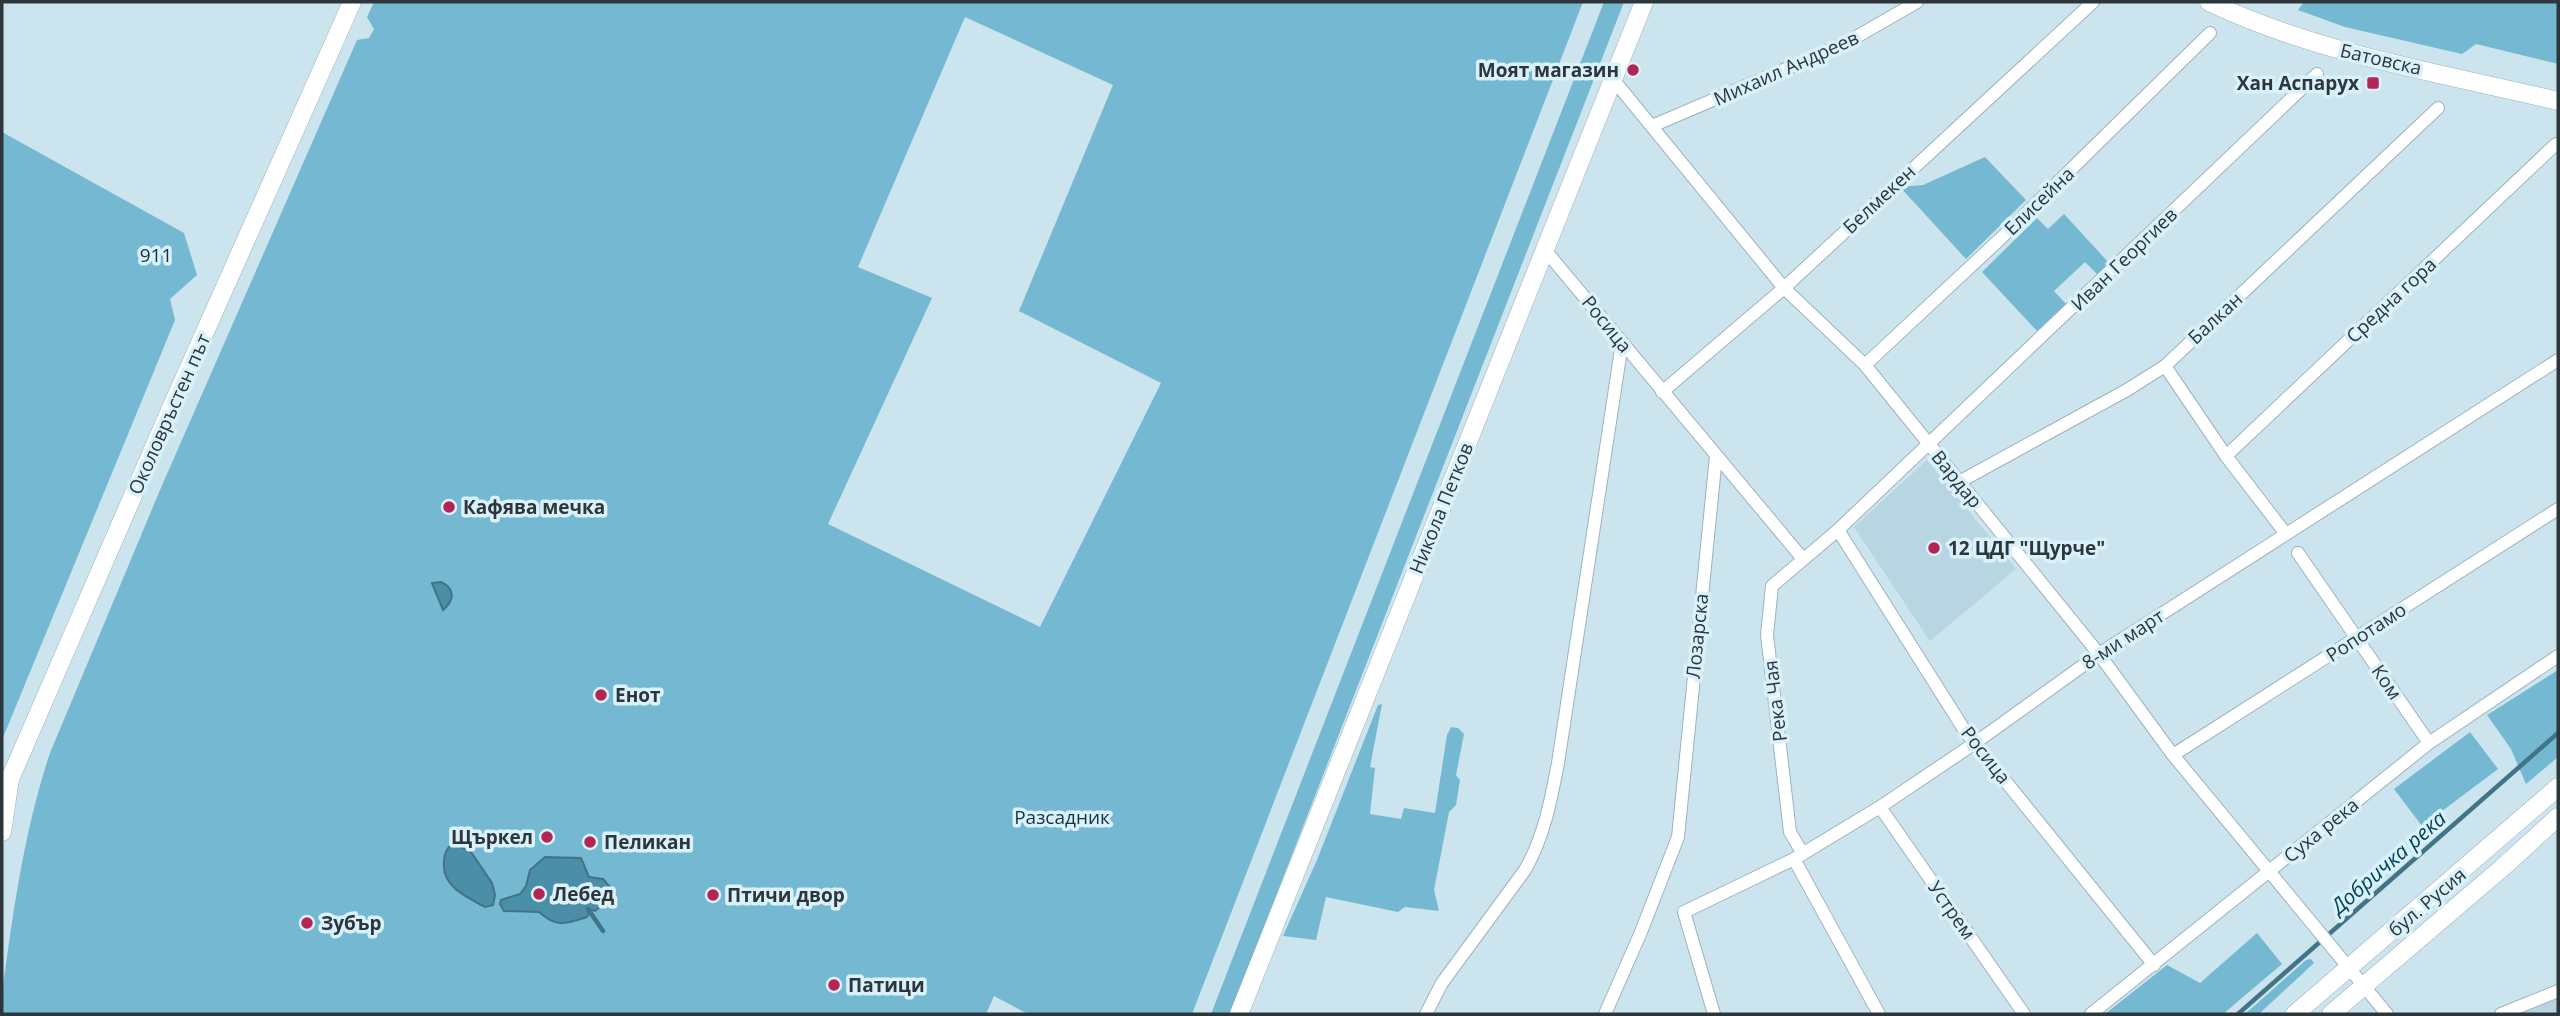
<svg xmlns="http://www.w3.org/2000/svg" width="2560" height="1016" viewBox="0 0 2560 1016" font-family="'Open Sans',sans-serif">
<rect width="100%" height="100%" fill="#cce4ed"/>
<!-- built -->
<path fill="#b7d6e2" d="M 1927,460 L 2016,569 L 1930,641 L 1854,527 Z
M 2558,996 L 2558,1014 L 2520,1014 L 2523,1011 Z"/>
<!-- green -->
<path fill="#74b8d2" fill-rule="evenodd" d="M 374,2 L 1583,2 L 1192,1014 L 1028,1014 L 994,996 L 986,1014 L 2,1014 L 2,994 C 13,912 24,831 50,753 L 160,490 L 357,40 L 369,38 L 374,29 L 367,17 ZM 965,17 L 1113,85 L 1019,311 L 1161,383 L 1040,627 L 828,524 L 932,298 L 858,267 Z
M 1604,2 L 1624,2 L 1230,1014 L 1211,1014 Z
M 2304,2 L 2558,2 L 2558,64 L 2476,44 L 2462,54 L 2345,27 L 2298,10 Z
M 2,132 L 184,233 L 197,275 L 170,299 L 175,320 L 2,740 Z
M 1985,157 L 2026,200 L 1966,259 L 1900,187 L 1923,185 Z
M 2064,214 L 2109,263 L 2097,274 L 2085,262 L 2054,291 L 2066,304 L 2037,331 L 1982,272 L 2037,218 L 2048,229 Z
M 2558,670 L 2558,757 L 2526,784 L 2511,749 L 2487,715 Z
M 1382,704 L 1370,767 L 1375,768 L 1370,814 L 1401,819 L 1404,808 L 1435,813 L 1447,735 L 1451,727 L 1458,728 L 1464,734 L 1456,775 L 1460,780 L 1456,805 L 1449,812 L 1434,890 L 1439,911 L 1405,907 L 1398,912 L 1326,897 L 1316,940 L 1283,936 L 1317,860 L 1378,705 Z
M 2470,732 L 2498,769 L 2422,826 L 2394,789 Z
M 2257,933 L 2282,964 L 2223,1014 L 2105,1014 L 2167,965 L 2200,983 Z
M 2311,959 L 2314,963 L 2260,1013 L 2245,1014 L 2306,960 Z"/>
<!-- water -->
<path fill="#4a8ea7" stroke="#417486" stroke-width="2" d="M 441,582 C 456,589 454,601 443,610 L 432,583 Z
M 453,843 L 471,852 L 492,883 L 495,895 L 493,905 L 485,907 C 467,897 442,887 444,863 C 444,854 446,849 453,843 Z
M 545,857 L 581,858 L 589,877 L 603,879 L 610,887 C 611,897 603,905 595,911 L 587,909 L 589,914 L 587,917 C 565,924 557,928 539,912 L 504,911 L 500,904 L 501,900 L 520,894 L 526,886 L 530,870 Z"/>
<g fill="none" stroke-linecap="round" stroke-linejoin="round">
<!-- stream -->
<path stroke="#417486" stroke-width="4.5" d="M 588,909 L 603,931
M 2238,1014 L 2558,733"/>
<!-- street casing -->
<g stroke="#9db3bc" stroke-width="14">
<path id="street" d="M 1612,78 L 1784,288 L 1865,365 L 2099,654 L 2173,755 L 2387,1014
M 1652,126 L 1844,44 L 1917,2
M 1545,250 L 1803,559
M 1865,365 L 1999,240 L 2210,33
M 2165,366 L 2226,456 L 2286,534
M 1662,392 L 1784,288 L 2093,2
M 2226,456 L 2556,144
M 1959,482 L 2127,390 L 2165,366 L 2438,108
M 1838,530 L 1965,731 L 2154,965
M 2298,553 L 2429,743
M 2173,755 L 2558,509
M 1880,807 L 2024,1014
M 1803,854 L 1790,832 L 1767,635 L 1772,586 L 1838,530 L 2317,74
M 1794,859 L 1879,1014
M 1426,1014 L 1442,983 L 1525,870 C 1544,837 1551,800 1558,763 L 1622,343
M 1605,1014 L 1641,932 L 1678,837 L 1716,456
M 1714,1014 L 1684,912 L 1794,859 L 1880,807 L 1975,743 L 2099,654 L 2558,360
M 2091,1014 L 2429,743 L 2558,656
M 2501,1014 L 2558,991"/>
</g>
<!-- secondary casing -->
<g stroke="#9db3bc" stroke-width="19">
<path id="secondary" d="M 2209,2 C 2318,54 2441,73 2558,101
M 2,832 L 10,779 L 167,417 L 352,2
M 1239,1014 L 1644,2
M 2295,1014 L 2558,787
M 2331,1014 L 2502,868 L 2558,817"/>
</g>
<!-- street -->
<use href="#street" stroke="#fff" stroke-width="12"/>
<!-- secondary -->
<use href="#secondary" stroke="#fff" stroke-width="18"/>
</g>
<!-- markers -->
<g fill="#b52554" stroke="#d9f1fb" stroke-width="2.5">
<circle cx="1633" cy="70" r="7"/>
<rect x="2366" y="76" width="14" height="14" rx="3.5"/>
<circle cx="449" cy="507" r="7"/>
<circle cx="1934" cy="548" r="7"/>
<circle cx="601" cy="695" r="7"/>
<circle cx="547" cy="837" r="7"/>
<circle cx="590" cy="842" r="7"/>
<circle cx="539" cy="894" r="7"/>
<circle cx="713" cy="895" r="7"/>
<circle cx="307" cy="923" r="7"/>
<circle cx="834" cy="985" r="7"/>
</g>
<g text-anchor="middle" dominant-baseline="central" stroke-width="7" stroke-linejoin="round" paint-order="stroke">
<!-- street labels -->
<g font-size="19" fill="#2d363a" stroke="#d9f1fb">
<text transform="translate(2381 59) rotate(13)">Батовска</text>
<text transform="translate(1786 68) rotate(-24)">Михаил Андреев</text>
<text transform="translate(1879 199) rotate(-43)">Белмекен</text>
<text transform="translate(2039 201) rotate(-44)">Елисейна</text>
<text transform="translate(2124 259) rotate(-44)">Иван Георгиев</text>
<text transform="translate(2391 300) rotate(-43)">Средна гора</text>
<text transform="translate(2215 318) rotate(-43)">Балкан</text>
<text transform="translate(1607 324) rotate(51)">Росица</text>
<text transform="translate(169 414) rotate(-66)">Околовръстен път</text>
<text transform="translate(1957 479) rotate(51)">Вардар</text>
<text transform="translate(1441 508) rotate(-68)">Никола Петков</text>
<text transform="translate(2366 632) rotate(-33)">Ропотамо</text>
<text transform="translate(1697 636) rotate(-84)">Лозарска</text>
<text transform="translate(2123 639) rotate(-33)">8-ми март</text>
<text transform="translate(2387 682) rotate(56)">Ком</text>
<text transform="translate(1775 701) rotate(-97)">Река Чая</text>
<text transform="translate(1986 755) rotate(52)">Росица</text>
<text transform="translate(2321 830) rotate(-39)">Суха река</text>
<text transform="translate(2427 902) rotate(-40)">бул. Русия</text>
<text transform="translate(1952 910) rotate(55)">Устрем</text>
</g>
<!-- poi labels -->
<g font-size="19" font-weight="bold" fill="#2d363a" stroke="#d9f1fb" text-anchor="start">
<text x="1619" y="70" text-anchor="end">Моят магазин</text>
<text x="2359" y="83" text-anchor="end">Хан Аспарух</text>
<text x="463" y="507">Кафява мечка</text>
<text x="1948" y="548">12 ЦДГ "Щурче"</text>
<text x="615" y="695">Енот</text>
<text x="533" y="837" text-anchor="end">Щъркел</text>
<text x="604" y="842">Пеликан</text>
<text x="553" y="894">Лебед</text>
<text x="727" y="895">Птичи двор</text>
<text x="321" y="923">Зубър</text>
<text x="848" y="985">Патици</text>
</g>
<!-- park labels -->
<g font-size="19" fill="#143440" stroke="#d9f1fb">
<text x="156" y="255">911</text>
<text x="1062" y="817">Разсадник</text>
</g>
<!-- water labels -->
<g font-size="21" font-style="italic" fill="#064457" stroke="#d9f1fb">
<text transform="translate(2388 862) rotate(-41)">Добричка река</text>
</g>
</g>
<!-- border -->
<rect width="2560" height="1016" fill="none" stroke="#2d363a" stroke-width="7"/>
</svg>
